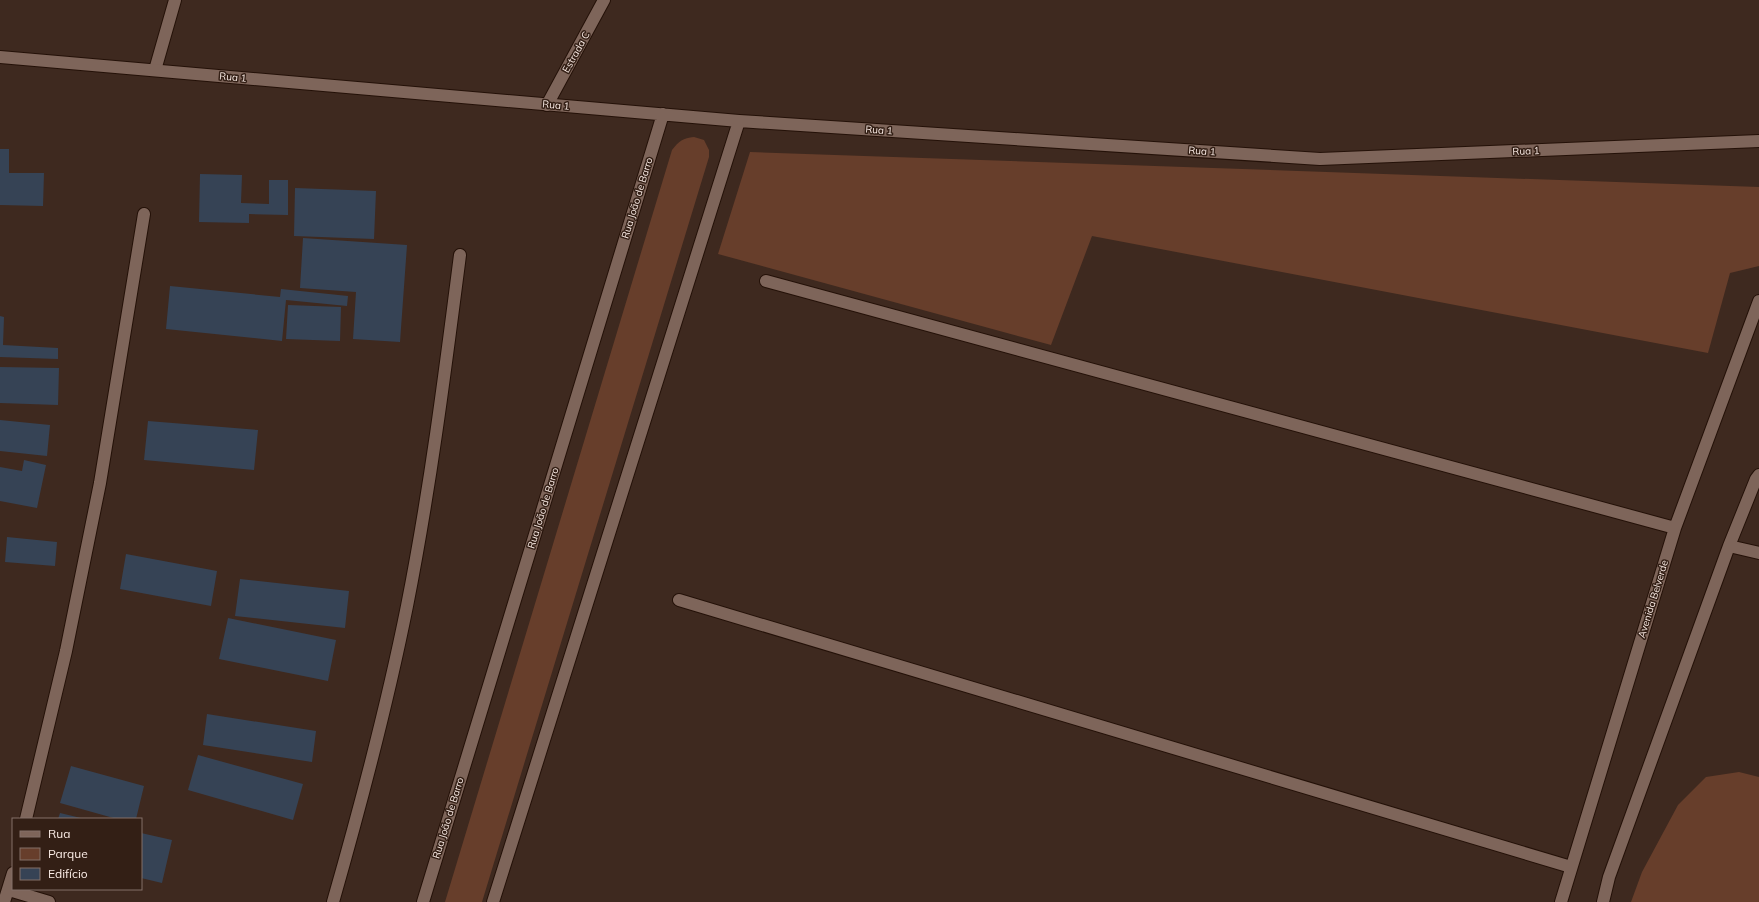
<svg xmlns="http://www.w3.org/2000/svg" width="1759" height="902" viewBox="0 0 1759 902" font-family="Mulish,sans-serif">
<rect width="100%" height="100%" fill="#3e291f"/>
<!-- green -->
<path fill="#673e2b" d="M 694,137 L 704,140 L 709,150 L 709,157 L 482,902 L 445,902 L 672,150 C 679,141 683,138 694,137 Z
M 750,152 L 1759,187 L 1759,266 L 1730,273 L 1708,353 L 1092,236 L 1051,345 L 718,254 Z
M 1739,772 L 1759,777 L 1759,902 L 1631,902 L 1642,872 L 1678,805 L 1706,777 Z"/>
<!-- building -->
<path fill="#364355" d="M 0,149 L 9,149 L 9,173 L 44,173 L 43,206 L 0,205 Z
M 200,174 L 242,175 L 241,203 L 269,204 L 269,180 L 288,180 L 288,215 L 249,214 L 249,223 L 199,222 Z
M 295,188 L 376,191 L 374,239 L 294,236 Z
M 303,238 L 407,245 L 400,342 L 353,339 L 356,292 L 300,288 Z
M 170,286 L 280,297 L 281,289 L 348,296 L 347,306 L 286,300 L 282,341 L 166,329 Z
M 288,305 L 341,307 L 340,341 L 286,339 Z
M 0,316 L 4,317 L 3,345 L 58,348 L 58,359 L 0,357 Z
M 0,367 L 59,368 L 58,405 L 0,403 Z
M 0,420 L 50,425 L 47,456 L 0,451 Z
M 148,421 L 258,430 L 254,470 L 144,460 Z
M 24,460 L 46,465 L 37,508 L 0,501 L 0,467 L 22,471 Z
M 7,537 L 57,542 L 55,566 L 5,562 Z
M 126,554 L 217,571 L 211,606 L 120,589 Z
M 240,579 L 349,591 L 345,628 L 235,616 Z
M 228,618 L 336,640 L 328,681 L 219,659 Z
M 207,714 L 316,731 L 312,762 L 203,745 Z
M 198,755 L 303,784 L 293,820 L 188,790 Z
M 71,766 L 144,786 L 136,819 L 117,819 L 60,803 Z
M 60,813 L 81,818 L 81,819 L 58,819 Z
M 141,833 L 172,840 L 162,883 L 141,878 Z"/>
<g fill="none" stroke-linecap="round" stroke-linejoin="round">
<!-- lane casing -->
<g stroke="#241108" stroke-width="14">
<path id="lane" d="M 155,70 L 175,0"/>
</g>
<!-- street casing -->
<g stroke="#241108" stroke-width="14">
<path id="street" d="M 547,105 L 604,0
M 766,281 L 1675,528
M 1729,546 L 1759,553
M 679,600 L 1571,867
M 26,819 L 66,651 L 100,483 L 144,214
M 9,890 L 49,902
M 4,902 L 13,873
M 333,902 C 361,804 387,706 407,606 C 430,490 445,372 460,255
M 1561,902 L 1675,528 L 1759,301
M 1603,902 L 1609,877 L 1729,546 L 1756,479 L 1759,475"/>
</g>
<!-- secondary casing -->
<g stroke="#241108" stroke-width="14">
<path id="secondary" d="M 0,57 L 739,121 L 1320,159 L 1759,141
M 423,902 L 663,114
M 493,902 L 739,121"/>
</g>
<!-- lane -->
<use href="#lane" stroke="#7e655a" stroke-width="12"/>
<!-- street -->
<use href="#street" stroke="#7e655a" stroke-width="12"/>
<!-- secondary -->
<use href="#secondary" stroke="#7e655a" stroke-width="12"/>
</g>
<g text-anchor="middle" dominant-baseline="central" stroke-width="3" stroke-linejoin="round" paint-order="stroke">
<!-- street labels -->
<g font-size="10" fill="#fbece6" stroke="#331f15">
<text transform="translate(576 52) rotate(-61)">Estrada C</text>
<text transform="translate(233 77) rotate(5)">Rua 1</text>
<text transform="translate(556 105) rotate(5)">Rua 1</text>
<text transform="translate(879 130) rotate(4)">Rua 1</text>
<text transform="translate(1202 151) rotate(4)">Rua 1</text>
<text transform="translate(1526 151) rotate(-2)">Rua 1</text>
<text transform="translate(637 198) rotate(-73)">Rua João de Barro</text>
<text transform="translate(543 508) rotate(-73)">Rua João de Barro</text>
<text transform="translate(1653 599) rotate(-73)">Avenida Belverde</text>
<text transform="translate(448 818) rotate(-73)">Rua João de Barro</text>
</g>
</g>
<!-- legend -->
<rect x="12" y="818" width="130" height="72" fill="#331f15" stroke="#837169"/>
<rect x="20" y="831" width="20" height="6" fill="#7e655a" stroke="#837169"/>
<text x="48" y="838" font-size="12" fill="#fbece6">Rua</text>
<rect x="20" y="848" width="20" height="12" fill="#673e2b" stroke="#837169"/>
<text x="48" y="858" font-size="12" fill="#fbece6">Parque</text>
<rect x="20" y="868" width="20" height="12" fill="#364355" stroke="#837169"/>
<text x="48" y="878" font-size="12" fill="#fbece6">Edifício</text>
</svg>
